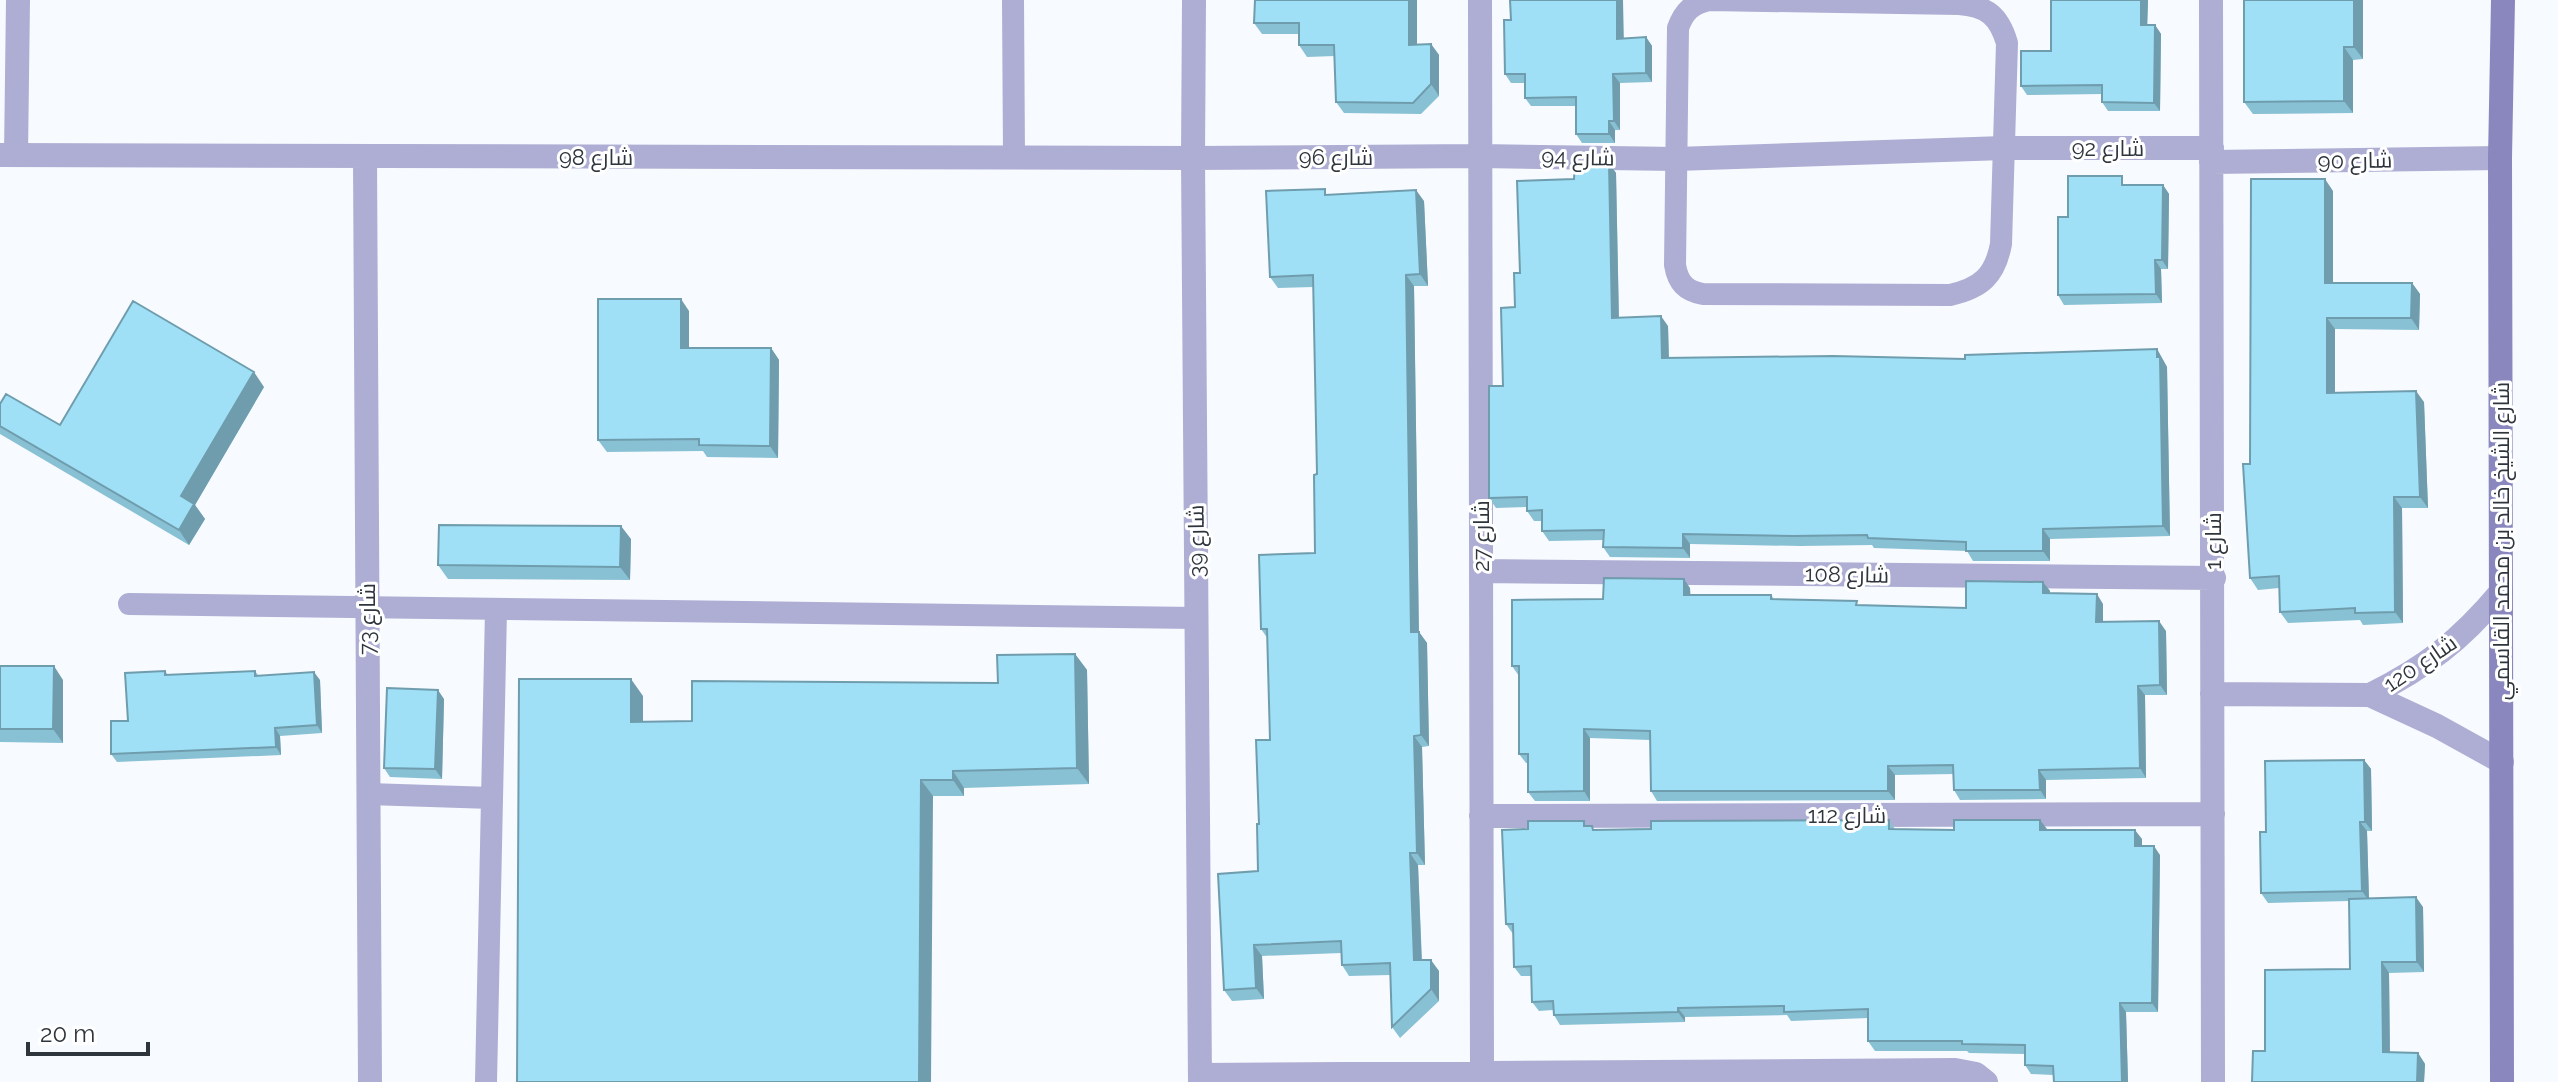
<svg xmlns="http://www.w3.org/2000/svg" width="2558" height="1082" viewBox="0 0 2558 1082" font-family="Raleway,Cairo,sans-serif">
<rect width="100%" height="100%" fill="#f7faff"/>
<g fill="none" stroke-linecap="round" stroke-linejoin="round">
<!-- lane -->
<path stroke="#aeadd3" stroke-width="22" d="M 1013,0 L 1014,157
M 1709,0 L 1959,4 C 1987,6 1999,16 2007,43 L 2001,244 C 1995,276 1981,288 1950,295 L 1703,294 C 1686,291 1678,283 1675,265 L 1678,28 C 1684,11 1692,4 1709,0 Z
M 129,604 L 1197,618
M 368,794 L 492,798
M 486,1082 L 496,610"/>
<!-- street -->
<path stroke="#aeadd3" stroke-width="24" d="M 1194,0 L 1193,158 L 1200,1082
M 1480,0 L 1482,1072
M 2211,0 L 2213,1082
M 0,155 L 1193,158 L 1480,156 L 1676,159 L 2004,148 L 2212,148
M 16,155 L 18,0
M 365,156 L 370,1082
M 2211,162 L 2500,158
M 1481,571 L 2214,578
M 2212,694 L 2370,695 L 2437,726 L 2502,762
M 2370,695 C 2426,667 2460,641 2501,592
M 1481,816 L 2213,814
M 1200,1075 L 1955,1070 L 1976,1074 L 1986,1082"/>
<!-- secondary -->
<path stroke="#8a87bf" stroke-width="24" d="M 2502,1082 L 2500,158 L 2503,0"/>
</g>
<!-- wall -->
<path fill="#89c1d4" d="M 1255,0 L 1417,45 L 1431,44 L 1439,55 L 1439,96 L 1421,114 L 1344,113 L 1336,102 L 1335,56 L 1307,57 L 1299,45 L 1299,34 L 1262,34 L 1254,23 Z
M 1623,0 L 1623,38 L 1646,37 L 1652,46 L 1652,82 L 1620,83 L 1620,130 L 1615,130 L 1615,143 L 1582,143 L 1576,134 L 1576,106 L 1531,106 L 1525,98 L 1525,83 L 1511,83 L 1505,74 L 1511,20 Z
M 2051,0 L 2148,0 L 2147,25 L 2155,25 L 2161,34 L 2160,111 L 2108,111 L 2102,102 L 2102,94 L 2027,95 L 2021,86 L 2051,51 Z
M 2363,0 L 2363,59 L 2353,60 L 2353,113 L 2253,114 L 2244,102 Z
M 1609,163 L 1616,173 L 1619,317 L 1668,326 L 1669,357 L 1965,359 L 2157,349 L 2167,367 L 2170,536 L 2050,539 L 2050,561 L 1973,561 L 1967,551 L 1874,548 L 1872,545 L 1800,546 L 1690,544 L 1690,558 L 1610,557 L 1603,547 L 1604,540 L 1549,541 L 1542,531 L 1542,521 L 1534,521 L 1527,511 L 1527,507 L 1496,508 L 1489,498 L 1503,386 L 1520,273 L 1574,179 Z
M 2128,185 L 2163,185 L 2169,194 L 2168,269 L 2161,269 L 2162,303 L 2064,305 L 2058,295 L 2068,217 Z
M 2333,191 L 2333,283 L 2412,283 L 2420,294 L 2419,330 L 2335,329 L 2335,393 L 2424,402 L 2428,508 L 2402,508 L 2403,623 L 2363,625 L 2360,620 L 2288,623 L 2280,612 L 2279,588 L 2258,590 L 2250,578 L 2250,464 Z
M 1329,194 L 1424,201 L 1428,286 L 1414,286 L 1419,632 L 1427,643 L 1429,746 L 1422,747 L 1425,865 L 1418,865 L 1422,960 L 1439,971 L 1439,1001 L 1400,1038 L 1392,1027 L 1390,975 L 1349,976 L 1342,965 L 1341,953 L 1262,956 L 1264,999 L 1232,1001 L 1224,990 L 1258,871 L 1259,824 L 1270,740 L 1268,639 L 1261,629 L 1315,553 L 1317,474 L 1313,287 L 1278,288 L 1270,277 Z
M 689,311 L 689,348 L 771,348 L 779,360 L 778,458 L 707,457 L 703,451 L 607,452 L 598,440 Z
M 264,387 L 195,505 L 205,519 L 189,545 L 0,434 L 0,404 L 60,425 Z
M 631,539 L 630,580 L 448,579 L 438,565 Z
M 2043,582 L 2050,591 L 2050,594 L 2103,604 L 2103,622 L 2166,631 L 2167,695 L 2145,695 L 2146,778 L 2046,780 L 2046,799 L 1960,800 L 1954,790 L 1954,774 L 1895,775 L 1895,800 L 1657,801 L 1651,791 L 1650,740 L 1590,738 L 1590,801 L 1535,801 L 1528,792 L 1528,763 L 1526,763 L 1519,754 L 1519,676 L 1512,666 L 1603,599 L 1690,588 L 1690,595 L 1771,595 L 1774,599 L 1860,605 L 1966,608 Z
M 1075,654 L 1087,670 L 1089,784 L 964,788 L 964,796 L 933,796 L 517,1082 L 643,696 L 643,721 L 692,721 L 998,683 Z
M 0,666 L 63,680 L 63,743 L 0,742 Z
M 165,671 L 168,675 L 255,671 L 258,675 L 320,680 L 322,733 L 280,736 L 281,755 L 117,762 L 111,754 Z
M 444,699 L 442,779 L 390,777 L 384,768 Z
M 2364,760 L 2371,769 L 2372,831 L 2367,831 L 2369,898 L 2423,907 L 2424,972 L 2389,973 L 2390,1053 L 2418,1053 L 2425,1064 L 2424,1082 L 2252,1082 L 2265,1051 L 2350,969 L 2349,901 L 2268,903 L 2261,893 L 2266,832 Z
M 1889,820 L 1895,829 L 2047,830 L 2142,839 L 2142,846 L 2160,855 L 2158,1012 L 2126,1012 L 2128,1082 L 2054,1082 L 2053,1075 L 2031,1074 L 2025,1065 L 2025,1054 L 1969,1053 L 1967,1051 L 1875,1051 L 1868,1041 L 1868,1018 L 1791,1021 L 1787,1015 L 1685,1017 L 1685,1022 L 1560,1025 L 1554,1015 L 1553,1010 L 1539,1011 L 1532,1002 L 1531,976 L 1521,976 L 1514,967 L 1513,934 L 1506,924 L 1528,829 L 1584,821 L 1587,826 L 1595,830 Z"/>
<!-- shaded-wall -->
<path fill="#6f9dad" d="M 1409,0 L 1417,0 L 1417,56 L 1409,45 Z
M 1617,0 L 1623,0 L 1624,47 L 1617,39 Z
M 2141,0 L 2148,0 L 2147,34 L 2141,25 Z
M 2354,0 L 2363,0 L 2363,59 L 2354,47 Z
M 2155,25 L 2161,34 L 2160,111 L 2154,103 Z
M 1646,37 L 1652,46 L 1652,82 L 1646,73 Z
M 1431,44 L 1439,55 L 1439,96 L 1431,84 Z
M 2344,47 L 2353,60 L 2353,113 L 2344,101 Z
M 1613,74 L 1620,83 L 1620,130 L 1614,121 Z
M 1609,121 L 1615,130 L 1615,143 L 1609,134 Z
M 1609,163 L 1616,173 L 1619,328 L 1612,318 Z
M 2325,179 L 2333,191 L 2333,295 L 2325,283 Z
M 2163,185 L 2169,194 L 2168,269 L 2162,260 Z
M 1416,190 L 1424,201 L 1428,286 L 1420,274 Z
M 2155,260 L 2161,269 L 2162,303 L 2156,294 Z
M 1406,275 L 1414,286 L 1419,643 L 1411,632 Z
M 2412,283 L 2420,294 L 2419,330 L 2411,318 Z
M 681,299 L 689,311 L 689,360 L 681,348 Z
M 1661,316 L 1668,326 L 1669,368 L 1662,358 Z
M 2327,318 L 2335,329 L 2335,404 L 2327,393 Z
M 771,348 L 779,360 L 778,458 L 770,446 Z
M 2157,349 L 2167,367 L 2170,536 L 2163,526 Z
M 254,372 L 264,387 L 195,505 L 205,519 L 189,545 L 179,530 L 181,496 Z
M 2416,391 L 2424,402 L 2428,508 L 2420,497 Z
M 2394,497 L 2402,508 L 2403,623 L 2395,612 Z
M 621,526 L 631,539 L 630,580 L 620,567 Z
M 2043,529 L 2050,539 L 2050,561 L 2043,551 Z
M 1683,534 L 1690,544 L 1690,558 L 1683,548 Z
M 1684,579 L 1690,588 L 1691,604 L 1684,595 Z
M 2043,582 L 2050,591 L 2050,603 L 2043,593 Z
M 2097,594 L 2103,604 L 2103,632 L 2096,622 Z
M 2159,621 L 2166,631 L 2167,695 L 2160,685 Z
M 1419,632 L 1427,643 L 1429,746 L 1421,735 Z
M 1075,654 L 1087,670 L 1089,784 L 1077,768 Z
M 54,666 L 63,680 L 63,743 L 53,729 Z
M 314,672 L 320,680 L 322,733 L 317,725 Z
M 631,679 L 643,696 L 643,738 L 631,722 Z
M 2138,686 L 2145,695 L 2146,778 L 2140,768 Z
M 438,690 L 444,699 L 442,779 L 435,769 Z
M 275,728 L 280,736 L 281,755 L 276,747 Z
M 1584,729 L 1590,738 L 1590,801 L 1584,791 Z
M 1414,736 L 1422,747 L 1425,865 L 1417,853 Z
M 2364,760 L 2371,769 L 2372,831 L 2365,822 Z
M 1888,766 L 1895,775 L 1895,800 L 1888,791 Z
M 2039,770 L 2046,780 L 2046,799 L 2040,790 Z
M 953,771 L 964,788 L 964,796 L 953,780 Z
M 921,780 L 933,796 L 931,1082 L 919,1082 Z
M 2040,820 L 2047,829 L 2047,840 L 2040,830 Z
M 2360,822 L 2367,831 L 2369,901 L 2362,891 Z
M 2135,830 L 2142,839 L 2142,855 L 2135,846 Z
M 2154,846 L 2160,855 L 2158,1012 L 2152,1003 Z
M 1410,853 L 1418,865 L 1422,971 L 1414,960 Z
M 2416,897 L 2423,907 L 2424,972 L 2417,962 Z
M 1254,945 L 1262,956 L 1264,999 L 1256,988 Z
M 1431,960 L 1439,971 L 1439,1001 L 1431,989 Z
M 2382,962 L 2389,973 L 2390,1063 L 2383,1052 Z
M 2120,1003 L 2126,1012 L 2128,1082 L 2122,1082 Z
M 1678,1008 L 1685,1017 L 1685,1022 L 1678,1012 Z
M 2418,1053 L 2425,1064 L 2424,1082 L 2417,1082 Z"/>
<!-- building -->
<path fill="#9fe0f7" stroke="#6f9dad" stroke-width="2" d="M 1255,0 L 1409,0 L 1409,45 L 1431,44 L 1431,84 L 1413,103 L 1336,102 L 1334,45 L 1299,45 L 1299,23 L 1254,23 Z
M 1510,0 L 1617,0 L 1617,39 L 1646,37 L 1646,73 L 1613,74 L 1614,121 L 1609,121 L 1609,134 L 1576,134 L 1576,97 L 1525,98 L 1525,74 L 1505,74 L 1504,20 L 1511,20 Z
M 2051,0 L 2141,0 L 2141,25 L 2155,25 L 2154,103 L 2102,102 L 2102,85 L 2021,86 L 2021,51 L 2051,51 Z
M 2244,0 L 2354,0 L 2354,47 L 2344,47 L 2344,101 L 2244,102 Z
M 1575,163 L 1609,163 L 1612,318 L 1661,316 L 1662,358 L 1833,356 L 1965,359 L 1965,355 L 2157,349 L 2157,357 L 2160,357 L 2163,526 L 2043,529 L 2043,551 L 1966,551 L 1966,542 L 1868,538 L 1867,535 L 1793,536 L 1683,534 L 1683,548 L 1603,547 L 1604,530 L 1542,531 L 1542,510 L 1527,511 L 1527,497 L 1489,498 L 1489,386 L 1503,386 L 1501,308 L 1515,307 L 1514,273 L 1520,273 L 1517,181 L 1574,179 Z
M 2068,176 L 2122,176 L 2122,185 L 2163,185 L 2162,260 L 2155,260 L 2156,294 L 2058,295 L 2058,217 L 2068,217 Z
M 2251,179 L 2325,179 L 2325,283 L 2412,283 L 2411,318 L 2327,318 L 2327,393 L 2416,391 L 2420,497 L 2394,497 L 2395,612 L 2355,613 L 2355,608 L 2280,612 L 2279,576 L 2250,578 L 2243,464 L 2250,464 Z
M 1325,189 L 1325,195 L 1416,190 L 1420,274 L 1406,275 L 1411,632 L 1419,632 L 1421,735 L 1414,736 L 1417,853 L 1410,853 L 1414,960 L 1431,960 L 1431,989 L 1392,1027 L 1390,963 L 1342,965 L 1341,941 L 1254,945 L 1256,988 L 1224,990 L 1218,874 L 1258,871 L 1257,824 L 1259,824 L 1256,740 L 1270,740 L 1267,629 L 1261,629 L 1259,555 L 1315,553 L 1314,475 L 1317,474 L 1313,275 L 1270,277 L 1266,191 Z
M 598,299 L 681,299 L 681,348 L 771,348 L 770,446 L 699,445 L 699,439 L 598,440 Z
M 133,301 L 254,372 L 181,496 L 194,504 L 179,530 L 0,426 L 0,404 L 6,394 L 60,425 Z
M 439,525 L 621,526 L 620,567 L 438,565 Z
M 1604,578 L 1684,579 L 1684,595 L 1771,595 L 1771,599 L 1857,601 L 1856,605 L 1966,608 L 1966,581 L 2043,582 L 2043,593 L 2097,594 L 2096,622 L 2159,621 L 2160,685 L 2138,686 L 2140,768 L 2039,770 L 2040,790 L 1954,790 L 1953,765 L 1888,766 L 1888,791 L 1651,791 L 1650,731 L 1584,729 L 1584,791 L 1528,792 L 1528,754 L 1519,754 L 1519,666 L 1512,666 L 1512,600 L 1603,599 Z
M 1075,654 L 1077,768 L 953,771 L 953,780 L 921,780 L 919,1082 L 517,1082 L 519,679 L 631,679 L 631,722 L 692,721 L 692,681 L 998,683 L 997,655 Z
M 0,666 L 54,666 L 53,729 L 0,729 Z
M 165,671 L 165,675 L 255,671 L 255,676 L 314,672 L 317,725 L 275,728 L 276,747 L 111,754 L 111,721 L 128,721 L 125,673 Z
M 387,688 L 438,690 L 435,769 L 384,768 Z
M 2364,760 L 2365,822 L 2360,822 L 2362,891 L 2261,893 L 2260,832 L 2266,832 L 2265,761 Z
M 1889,820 L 1889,829 L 1954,830 L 1954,820 L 2040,820 L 2040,830 L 2135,830 L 2135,846 L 2154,846 L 2152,1003 L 2120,1003 L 2122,1082 L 2054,1082 L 2053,1066 L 2025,1065 L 2025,1045 L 1962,1044 L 1962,1041 L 1868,1041 L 1868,1009 L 1784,1012 L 1784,1006 L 1678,1008 L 1678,1012 L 1554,1015 L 1553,1001 L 1532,1002 L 1531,966 L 1514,967 L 1513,924 L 1506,924 L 1502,830 L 1528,829 L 1528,821 L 1584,821 L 1584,826 L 1592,826 L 1593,830 L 1651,829 L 1651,821 Z
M 2416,897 L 2417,962 L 2382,962 L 2383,1052 L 2418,1053 L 2417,1082 L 2252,1082 L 2253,1051 L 2265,1051 L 2265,970 L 2350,969 L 2349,899 Z"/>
<g text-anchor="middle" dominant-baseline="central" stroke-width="6" stroke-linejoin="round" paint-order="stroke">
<!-- street labels -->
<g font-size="22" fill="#2e353d" stroke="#fff">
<text x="2108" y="148">شارع 92</text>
<text x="596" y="157">شارع 98</text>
<text x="1336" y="157">شارع 96</text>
<text transform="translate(1578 157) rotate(1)">شارع 94</text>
<text transform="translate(2355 160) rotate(-1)">شارع 90</text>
<text transform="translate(1481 536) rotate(-90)">شارع 27</text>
<text transform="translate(1196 541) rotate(-91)">شارع 39</text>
<text transform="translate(2213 541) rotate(-90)">شارع 1</text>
<text transform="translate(2501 541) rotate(-90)">شارع الشيخ خالد بن محمد القاسمي</text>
<text transform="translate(1847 574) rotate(1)">شارع 108</text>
<text transform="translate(367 619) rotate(-90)">شارع 73</text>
<text transform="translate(2420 663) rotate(-34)">شارع 120</text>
<text x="1847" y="815">شارع 112</text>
</g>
</g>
<!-- scale -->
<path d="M28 1042v12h120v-12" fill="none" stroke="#2e353d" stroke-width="4"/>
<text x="40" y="1042" font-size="24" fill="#2e353d" stroke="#ffffff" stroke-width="6" paint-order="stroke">20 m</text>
</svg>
